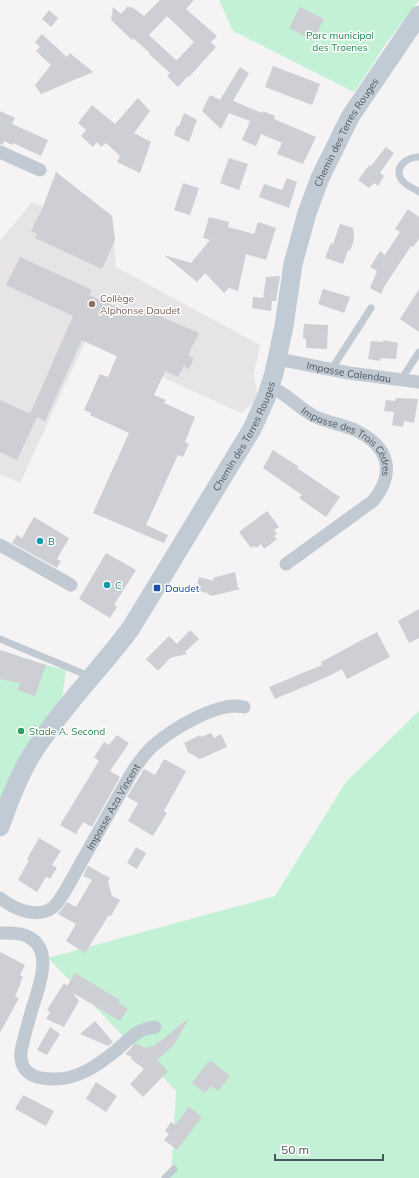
<svg xmlns="http://www.w3.org/2000/svg" width="419" height="1178" viewBox="0 0 419 1178" font-family="Mulish,sans-serif">
<rect width="100%" height="100%" fill="#f5f3f3"/>
<!-- education -->
<path fill="#e6e4e5" d="M 56,172 L 112,216 L 116,267 L 260,345 L 254,374 L 258,398 L 241,413 L 85,342 L 20,483 L 0,474 L 0,241 L 32,202 L 43,207 Z"/>
<!-- green -->
<path fill="#c3f1d5" d="M 219,0 L 419,0 L 384,46 L 373,64 L 354,92 L 233,31 Z
M 0,650 L 46,665 L 66,670 L 61,705 L 0,812 Z
M 419,711 L 419,1178 L 171,1178 L 176,1091 L 48,958 L 275,896 L 346,782 Z"/>
<!-- building -->
<path fill="#cdcfd5" fill-rule="evenodd" d="M 160,0 L 194,0 L 186,9 L 217,36 L 211,42 L 216,47 L 189,77 L 188,76 L 178,87 L 167,76 L 170,73 L 149,54 L 150,53 L 133,38 L 132,40 L 111,20 L 113,7 L 121,14 L 128,6 L 131,8 L 132,7 L 144,16 ZM 167,16 L 194,42 L 178,59 L 176,60 L 149,35 Z
M 300,7 L 324,19 L 316,36 L 314,35 L 312,40 L 289,28 Z
M 49,10 L 58,18 L 51,27 L 42,19 Z
M 42,34 L 67,57 L 70,53 L 93,72 L 41,94 L 35,85 L 51,65 L 36,51 L 40,47 L 35,42 Z
M 273,66 L 320,84 L 312,105 L 265,87 Z
M 240,67 L 249,73 L 233,101 L 262,113 L 263,111 L 275,116 L 274,119 L 316,137 L 303,164 L 277,154 L 282,143 L 261,134 L 256,146 L 242,140 L 250,121 L 229,113 L 221,129 L 202,111 L 210,95 L 220,100 Z
M 138,98 L 150,111 L 134,133 L 151,142 L 140,173 L 117,162 L 120,156 L 106,143 L 101,147 L 97,142 L 93,147 L 81,136 L 86,130 L 78,123 L 92,105 L 115,124 Z
M 0,111 L 15,118 L 12,124 L 48,140 L 41,156 L 13,143 L 12,145 L 4,141 L 3,145 L 0,144 Z
M 184,113 L 197,120 L 189,142 L 174,135 L 177,126 L 179,126 Z
M 386,147 L 394,153 L 380,173 L 384,176 L 378,186 L 374,183 L 369,188 L 358,180 L 369,165 L 371,166 Z
M 229,158 L 248,164 L 239,190 L 220,183 Z
M 56,172 L 112,216 L 115,240 L 102,269 L 35,238 L 37,234 L 31,231 L 43,207 Z
M 287,178 L 297,182 L 289,208 L 259,197 L 264,184 L 282,190 Z
M 183,183 L 199,188 L 190,215 L 174,210 Z
M 408,209 L 419,217 L 419,239 L 413,247 L 411,246 L 384,287 L 381,294 L 370,288 L 377,271 L 370,267 L 380,251 L 385,255 L 400,232 L 395,229 Z
M 209,217 L 229,222 L 228,227 L 254,234 L 258,222 L 276,228 L 266,260 L 246,254 L 238,291 L 229,288 L 224,293 L 205,273 L 197,282 L 164,255 L 191,263 L 210,240 L 203,238 Z
M 340,224 L 353,228 L 354,236 L 354,240 L 350,251 L 348,250 L 343,264 L 325,258 L 331,243 L 333,244 Z
M 20,257 L 92,290 L 89,295 L 137,316 L 141,308 L 199,333 L 188,355 L 194,358 L 189,369 L 184,366 L 178,377 L 165,371 L 154,395 L 166,400 L 164,403 L 195,417 L 185,442 L 189,444 L 183,457 L 178,455 L 146,525 L 168,535 L 164,543 L 93,513 L 129,433 L 90,415 L 91,413 L 84,410 L 100,374 L 108,377 L 117,356 L 82,340 L 45,421 L 37,417 L 17,460 L 0,452 L 0,400 L 35,416 L 30,414 L 73,316 L 6,285 Z
M 280,276 L 276,301 L 272,301 L 271,311 L 252,308 L 253,297 L 263,298 L 266,277 Z
M 323,289 L 350,297 L 344,313 L 318,304 Z
M 419,289 L 419,332 L 400,319 Z
M 304,324 L 328,325 L 327,349 L 306,348 L 306,339 L 303,338 Z
M 383,340 L 398,343 L 396,359 L 381,358 L 380,361 L 368,359 L 371,341 L 383,342 Z
M 396,398 L 418,399 L 414,423 L 404,421 L 403,427 L 392,425 L 394,412 L 384,411 L 386,400 L 395,401 Z
M 273,450 L 299,467 L 297,468 L 340,497 L 326,517 L 299,498 L 302,495 L 263,468 Z
M 267,511 L 279,527 L 274,530 L 277,534 L 274,536 L 277,539 L 264,549 L 261,544 L 256,548 L 254,546 L 251,548 L 239,532 Z
M 34,517 L 69,538 L 57,559 L 61,561 L 57,568 L 12,543 L 17,535 L 22,538 Z
M 106,553 L 136,570 L 114,605 L 117,607 L 110,618 L 79,599 Z
M 235,572 L 238,588 L 241,589 L 211,596 L 207,593 L 196,590 L 199,577 L 214,581 L 213,578 Z
M 419,609 L 419,638 L 409,643 L 398,621 Z
M 190,630 L 199,639 L 185,652 L 187,654 L 170,658 L 158,671 L 146,659 L 169,636 L 177,644 Z
M 377,632 L 390,657 L 347,679 L 342,669 L 329,676 L 275,699 L 269,687 L 322,665 L 321,662 Z
M 0,650 L 46,665 L 35,696 L 17,690 L 20,683 L 0,679 Z
M 211,733 L 214,738 L 221,734 L 227,747 L 200,759 L 188,752 L 184,743 L 200,735 L 201,737 Z
M 117,735 L 129,743 L 110,771 L 120,777 L 92,827 L 83,822 L 76,834 L 60,825 L 99,761 L 94,757 L 104,742 L 109,745 Z
M 164,759 L 186,771 L 164,811 L 167,813 L 153,836 L 128,821 L 138,803 L 127,797 L 144,769 L 155,775 Z
M 39,838 L 61,851 L 52,865 L 57,868 L 50,879 L 46,877 L 37,892 L 18,880 L 29,860 L 27,859 Z
M 136,847 L 146,853 L 137,869 L 127,863 Z
M 88,866 L 110,878 L 108,881 L 112,896 L 120,900 L 111,916 L 109,915 L 85,953 L 66,941 L 76,924 L 58,914 L 67,902 L 76,907 L 92,880 L 83,876 Z
M 0,952 L 25,965 L 20,975 L 23,977 L 20,983 L 21,983 L 15,996 L 19,998 L 0,1033 Z
M 75,973 L 120,1000 L 118,1003 L 128,1009 L 120,1021 L 73,993 L 79,1001 L 64,1027 L 46,1019 L 50,1012 L 47,1010 L 64,983 L 67,986 Z
M 189,1018 L 174,1045 L 157,1060 L 168,1071 L 143,1097 L 130,1084 L 144,1069 L 131,1059 L 132,1057 L 125,1054 L 136,1043 L 145,1048 L 154,1046 Z
M 95,1021 L 113,1042 L 108,1046 L 80,1034 Z
M 50,1027 L 60,1034 L 47,1055 L 37,1050 Z
M 211,1061 L 230,1076 L 218,1091 L 211,1086 L 205,1093 L 192,1083 L 208,1062 L 210,1063 Z
M 96,1082 L 117,1096 L 106,1112 L 86,1099 Z
M 23,1095 L 54,1111 L 46,1126 L 15,1109 Z
M 189,1107 L 202,1117 L 177,1150 L 164,1140 L 169,1134 L 165,1131 L 171,1122 L 175,1125 Z"/>
<g fill="none" stroke-linecap="round" stroke-linejoin="round">
<!-- service -->
<path stroke="#c1cad2" stroke-width="7" d="M 419,157 C 407,157 394,167 401,179 C 404,185 414,188 419,192
M 331,370 L 371,308
M 401,380 L 419,352
M 0,639 L 89,676
M 165,1178 L 174,1169"/>
<!-- minor -->
<g stroke="#c1cad2" stroke-width="13">
<path d="M 0,152 L 40,170"/>
<path id="s1" d="M 278,359 L 349,373 L 419,382"/>
<path id="s2" d="M 270,387 C 287,393 298,408 314,416 C 328,423 343,424 357,431 C 389,447 396,473 373,501 L 286,564"/>
<path d="M 0,545 L 71,585"/>
<path id="s3" d="M 0,898 C 14,909 36,919 52,908 C 57,905 60,898 64,893 L 132,772 C 138,763 144,754 153,746 C 171,730 219,700 244,707"/>
<path d="M 0,933 C 8,933 16,932 24,935 C 56,946 39,987 32,1009 C 28,1023 24,1037 21,1051 C 20,1061 23,1070 32,1075 C 38,1078 46,1079 53,1079 C 78,1080 100,1064 119,1048 C 131,1037 138,1029 155,1027"/>
</g>
<!-- secondary -->
<path stroke="#c1cbd6" stroke-width="19" id="s4" d="M 0,827 C 9,801 19,774 34,751 C 62,707 100,670 131,628 L 252,429 L 266,398 L 274,373 L 284,326 L 293,264 L 307,213 L 320,178 L 350,117 L 419,15"/>
</g>
<!-- markers -->
<circle fill="#8d6e63" stroke="#fff" stroke-width="1.5" cx="92" cy="304" r="4"/>
<g fill="#0f9aa8" stroke="#fff" stroke-width="1.5">
<circle cx="40" cy="541" r="4"/>
<circle cx="107" cy="585" r="4"/>
</g>
<rect fill="#1a4fb4" stroke="#fff" stroke-width="1.5" x="153" y="584" width="8" height="8" rx="2"/>
<circle fill="#2e9e5b" stroke="#fff" stroke-width="1.5" cx="21" cy="731" r="4"/>
<g text-anchor="middle" dominant-baseline="central" stroke-width="3" stroke-linejoin="round" paint-order="stroke">
<!-- park labels -->
<g font-size="10" fill="#17864f" stroke="#fff">
<text x="340" y="35">Parc municipal<tspan x="340" dy="12">des Troenes</tspan></text>
</g>
<!-- street labels -->
<g font-size="10" fill="#4a5661" stroke="#fff">
<text stroke="none"><textPath href="#s4" startOffset="787">Chemin des Terres Rouges</textPath></text>
<text stroke="none"><textPath href="#s1" startOffset="72">Impasse Calendau</textPath></text>
<text stroke="none"><textPath href="#s4" startOffset="463">Chemin des Terres Rouges</textPath></text>
<text stroke="none"><textPath href="#s2" startOffset="98">Impasse des Trois Cèdres</textPath></text>
<text stroke="none"><textPath href="#s3" startOffset="175">Impasse Aza Vincent</textPath></text>
</g>
<!-- education labels -->
<g font-size="10" fill="#785e54" stroke="#fff" text-anchor="start">
<text x="100" y="298">Collège<tspan x="100" dy="12">Alphonse Daudet</tspan></text>
</g>
<!-- culture labels -->
<g font-size="10" fill="#0d838f" stroke="#fff" text-anchor="start">
<text x="48" y="541">B</text>
<text x="115" y="585">C</text>
</g>
<!-- transit labels -->
<g font-size="10" fill="#164399" stroke="#fff" text-anchor="start">
<text x="165" y="588">Daudet</text>
</g>
<!-- leisure labels -->
<g font-size="10" fill="#27864d" stroke="#fff" text-anchor="start">
<text x="29" y="731">Stade A. Second</text>
</g>
</g>
<!-- scale -->
<path d="M275 1154v6h108v-6" fill="none" stroke="#4a5661" stroke-width="2"/>
<text x="281" y="1154" font-size="12" fill="#4a5661" stroke="#ffffff" stroke-width="3" paint-order="stroke">50 m</text>
</svg>
